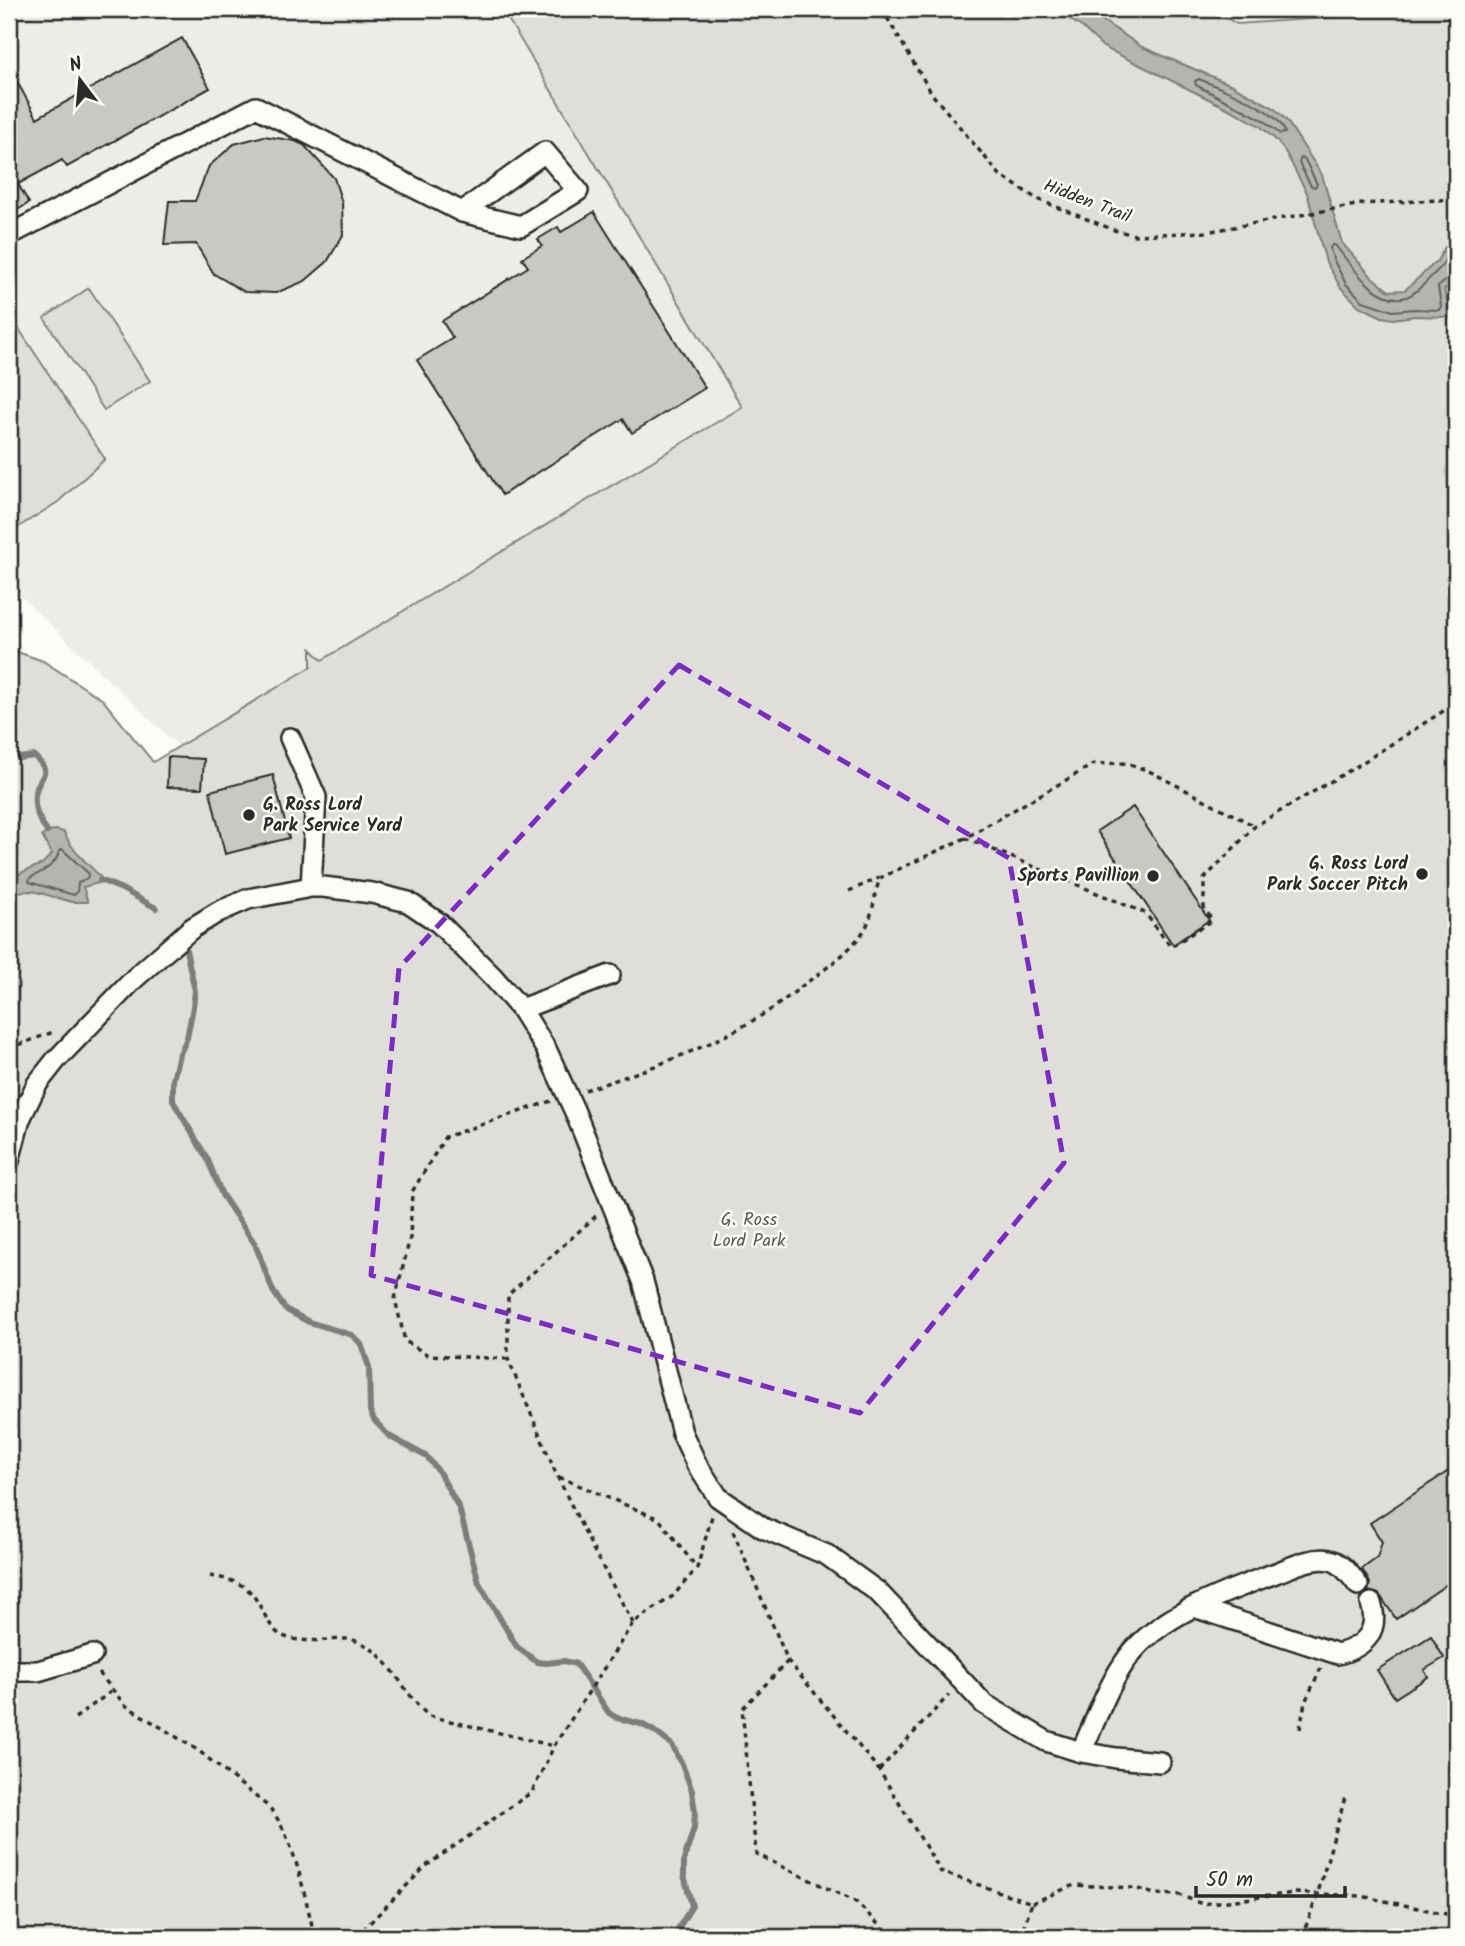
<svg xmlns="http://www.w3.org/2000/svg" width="1465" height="1946" viewBox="0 0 1465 1946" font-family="Kalam,sans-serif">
<rect width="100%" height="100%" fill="#fdfcf7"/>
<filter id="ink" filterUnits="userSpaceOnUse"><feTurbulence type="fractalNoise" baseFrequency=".0143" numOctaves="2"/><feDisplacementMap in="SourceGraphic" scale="14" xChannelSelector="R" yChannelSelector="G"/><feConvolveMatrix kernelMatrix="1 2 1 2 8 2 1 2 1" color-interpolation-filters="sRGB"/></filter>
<g filter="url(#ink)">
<!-- built -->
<path fill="#edece8" d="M 9,9 L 502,9 L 742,407 L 179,747 L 9,585 Z
M 1189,9 L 1415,9 L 1246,46 Z"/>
<!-- green -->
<path fill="#dfdeda" stroke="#858482" stroke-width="2" d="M 502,9 L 1211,9 L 1237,24 L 1324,18 L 1358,9 L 1456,9 L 1456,1937 L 9,1937 L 9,649 L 43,661 L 103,700 L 153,762 L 311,667 L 311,649 L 322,660 L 742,407 Z
M 89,288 L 150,381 L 104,410 L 44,318 Z
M 9,314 L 105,459 L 58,502 L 9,533 Z"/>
<!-- water -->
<path fill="#b5b4b1" stroke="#7e7d7b" stroke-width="2" d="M 1054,9 L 1091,9 L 1093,14 L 1142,47 L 1232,85 L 1274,108 L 1287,121 L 1322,175 L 1342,243 L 1372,277 L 1389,291 L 1405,290 L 1437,261 L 1445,247 L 1456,241 L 1456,281 L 1444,290 L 1448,303 L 1456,310 L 1456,323 L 1447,317 L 1415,316 L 1393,319 L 1382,317 L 1359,306 L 1341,288 L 1326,262 L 1307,193 L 1286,153 L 1277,141 L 1260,126 L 1233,111 L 1103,47 L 1083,28 Z
M 56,830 L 64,832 C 73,854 87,861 101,878 L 99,883 L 83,887 L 88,902 L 72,902 L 33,891 L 9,892 L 9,880 L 11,877 L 42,864 L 52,854 L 42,836 L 49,831 Z"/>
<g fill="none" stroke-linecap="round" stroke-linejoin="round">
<!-- shore -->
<path stroke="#626261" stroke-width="2" d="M 1199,79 C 1220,88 1281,110 1285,133 L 1280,134 L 1263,120 L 1196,85 L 1195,81 Z
M 1301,158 L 1305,160 L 1317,184 L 1315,187 L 1311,186 L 1299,163 Z
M 1456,249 C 1447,253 1446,262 1439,269 C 1430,277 1417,294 1406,297 C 1377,306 1351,265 1335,245 L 1332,245 L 1330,248 L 1333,259 L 1346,284 L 1363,301 L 1393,311 L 1415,309 L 1439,310 L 1441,306 L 1438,287 L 1450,277 L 1456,276
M 62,849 L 89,874 L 87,878 L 78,883 L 77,892 L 74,895 L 29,882 L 30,878 C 42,872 57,865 59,851 Z"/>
<!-- stream -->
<path stroke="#7e7d7b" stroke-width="6" d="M 9,752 L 19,758 L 34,756 C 55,775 38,775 35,795 C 33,810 40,820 47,832
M 100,880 L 122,889 L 156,908
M 186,950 L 195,991 L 193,1007 L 187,1038 L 178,1058 L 173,1080 L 173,1101 L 208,1160 L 222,1195 L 255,1244 L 273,1291 L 285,1309 L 309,1322 L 352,1335 L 361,1344 L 369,1367 L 370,1411 L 374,1420 L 389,1436 L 427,1457 L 439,1472 L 459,1508 L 479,1583 L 517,1647 L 537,1662 L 546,1663 L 564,1661 L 576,1664 L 609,1713 L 617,1718 L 641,1724 L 654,1731 L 672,1745 L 682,1764 L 692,1791 L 695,1812 L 694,1828 L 684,1860 L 684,1875 L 692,1906 L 673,1937"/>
</g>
<!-- building -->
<path fill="#c9c8c4" stroke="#2b2b2b" stroke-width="2" d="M 182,38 L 210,88 L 67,167 L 62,160 L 18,184 L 29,203 L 9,215 L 9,67 L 37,118 Z
M 264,136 L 295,141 L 304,145 L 334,178 L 342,203 L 343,235 L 327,262 L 305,281 L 276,293 L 245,292 L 214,274 L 196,244 L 164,245 L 169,201 L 195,201 L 209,166 L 234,144 Z
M 594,212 L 705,388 L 632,433 L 623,419 L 502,495 L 417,360 L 453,338 L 442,321 L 528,267 L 522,258 L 542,246 L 538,239 L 558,227 L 561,232 Z
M 168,757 L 204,759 L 202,788 L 167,787 Z
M 273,775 L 289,838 L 225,854 L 210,791 Z
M 1133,807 L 1209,920 L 1173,945 L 1097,831 Z
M 1456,1466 L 1456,1578 L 1396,1619 L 1379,1594 L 1368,1591 L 1370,1583 L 1362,1569 L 1377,1558 L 1382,1542 L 1370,1523 Z
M 1431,1636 L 1444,1658 L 1424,1670 L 1428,1677 L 1395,1698 L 1377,1670 Z"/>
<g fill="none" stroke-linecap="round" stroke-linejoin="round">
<!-- minor casing -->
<g stroke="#2b2b2b" stroke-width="24">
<path id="minor" d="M 9,235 L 256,107 L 462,212 L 521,226 L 578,191 L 545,152 L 462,212
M 290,738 L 316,797 L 311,887
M 521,1009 L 610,975
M 9,1161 L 20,1119 L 37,1084 L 56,1060 L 135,978 L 192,928 L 218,912 L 248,899 L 311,887 L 323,887 L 372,893 L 408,902 L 439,923 L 493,977 L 521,1009 L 546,1049 L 575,1112 L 643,1281 L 682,1433 L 697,1465 L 718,1497 L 763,1528 L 827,1555 L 878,1592 L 984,1704 L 1046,1741 L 1081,1752 L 1116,1758 L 1160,1762
M 1194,1607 L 1338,1654 C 1365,1647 1380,1631 1371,1603
M 9,1671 L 38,1671 L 92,1655
M 1081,1752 C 1096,1720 1108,1684 1129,1656 C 1161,1614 1226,1592 1273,1574 C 1290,1568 1312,1556 1330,1560 C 1342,1562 1351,1576 1358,1585"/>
</g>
<!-- path -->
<path stroke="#2b2b2b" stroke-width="3.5" stroke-dasharray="5 5" stroke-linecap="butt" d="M 882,9 L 932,94 L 1000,175 L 1037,199 L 1114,230 L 1135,235 L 1206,232 L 1362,204 L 1456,199
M 965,838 L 1145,913 L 1171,947 L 1212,920 L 1204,908 L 1204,879 L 1255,826 L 1357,766 L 1456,703
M 849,891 L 879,878
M 9,1047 L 18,1045 L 56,1031
M 585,1090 C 647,1070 712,1047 767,1012 C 781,1003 793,993 806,983 C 828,967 850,952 865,929 C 874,913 874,894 880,878 L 965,838 L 1094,764 L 1127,763 L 1151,772 L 1255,826
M 596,1216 L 508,1295 L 508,1359 L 557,1476 L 593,1549 L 633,1623
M 508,1359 L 428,1355 L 405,1341 L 395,1299 L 410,1238 L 412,1192 L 445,1137 L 551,1101
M 559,1477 L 659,1519 L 697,1568
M 733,1531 L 788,1661 L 879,1770 L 941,1872 L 1032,1903 L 1020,1937
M 210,1576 C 223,1578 236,1581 246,1588 C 261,1599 267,1630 283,1636 C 301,1644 329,1639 349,1639 C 390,1648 400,1692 429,1716 L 554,1746
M 788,1661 L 742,1709 L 756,1854 L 856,1902 L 891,1937
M 99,1673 L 125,1705 L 199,1751 L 270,1808 C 296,1841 304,1896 315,1937
M 75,1718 L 112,1691
M 1300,1729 L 1305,1702 L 1321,1668
M 879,1770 L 949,1695
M 1032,1903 L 1074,1885 L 1135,1888 L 1154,1894 L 1180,1895 L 1202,1904 L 1295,1893 L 1361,1896 L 1456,1916
M 356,1937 L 426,1866 L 532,1792 L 554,1746 L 633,1623 L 673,1596 L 697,1568 L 712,1516
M 1302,1937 L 1317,1896 L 1346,1794
M 1451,1937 L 1456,1926"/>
<!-- minor -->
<use href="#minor" stroke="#fdfcf7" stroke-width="19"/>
</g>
</g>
<!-- marked area -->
<path fill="none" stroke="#7b2cbf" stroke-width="5" stroke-dasharray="14 9" stroke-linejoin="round" d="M 679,665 L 1009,858 L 1064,1163 L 860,1413 L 371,1275 L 399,968 Z"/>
<!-- markers -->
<g fill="#2b2b2b" stroke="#fdfcf7" stroke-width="2.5">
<circle cx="249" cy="815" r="7"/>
<circle cx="1422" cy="874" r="7"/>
<circle cx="1153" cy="876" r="7"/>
</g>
<g text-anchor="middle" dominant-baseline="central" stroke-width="5" stroke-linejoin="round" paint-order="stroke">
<!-- street labels -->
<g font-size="18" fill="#2b2b2b" stroke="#fdfcf7">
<text transform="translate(1087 202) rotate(21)">Hidden Trail</text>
</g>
<!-- poi labels -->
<g font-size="18" font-weight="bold" fill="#2b2b2b" stroke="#fdfcf7" text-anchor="end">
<text x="263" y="805" text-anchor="start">G. Ross Lord<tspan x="263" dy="21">Park Service Yard</tspan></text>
<text x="1408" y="864">G. Ross Lord<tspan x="1408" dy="21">Park Soccer Pitch</tspan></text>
<text x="1139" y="876">Sports Pavillion</text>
</g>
<!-- park labels -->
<g font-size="18" fill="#585857" stroke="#fdfcf7">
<text x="749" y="1220">G. Ross<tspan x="749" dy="21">Lord Park</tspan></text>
</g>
</g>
<!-- margin -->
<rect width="1465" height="1946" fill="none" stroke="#fdfcf7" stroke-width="35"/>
<rect x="18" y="18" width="1430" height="1911" fill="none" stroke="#2b2b2b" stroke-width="2.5" filter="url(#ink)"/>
<!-- north arrow -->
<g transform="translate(80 80) rotate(344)" stroke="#fdfcf7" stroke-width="5" paint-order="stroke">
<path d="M0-5L12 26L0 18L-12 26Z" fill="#2b2b2b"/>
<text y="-10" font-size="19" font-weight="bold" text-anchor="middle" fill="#2b2b2b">N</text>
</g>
<!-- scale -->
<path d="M1196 1886v10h149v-10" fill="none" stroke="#2b2b2b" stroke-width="3.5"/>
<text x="1206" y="1886" font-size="21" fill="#2b2b2b" stroke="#fdfcf7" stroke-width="5" paint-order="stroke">50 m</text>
</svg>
